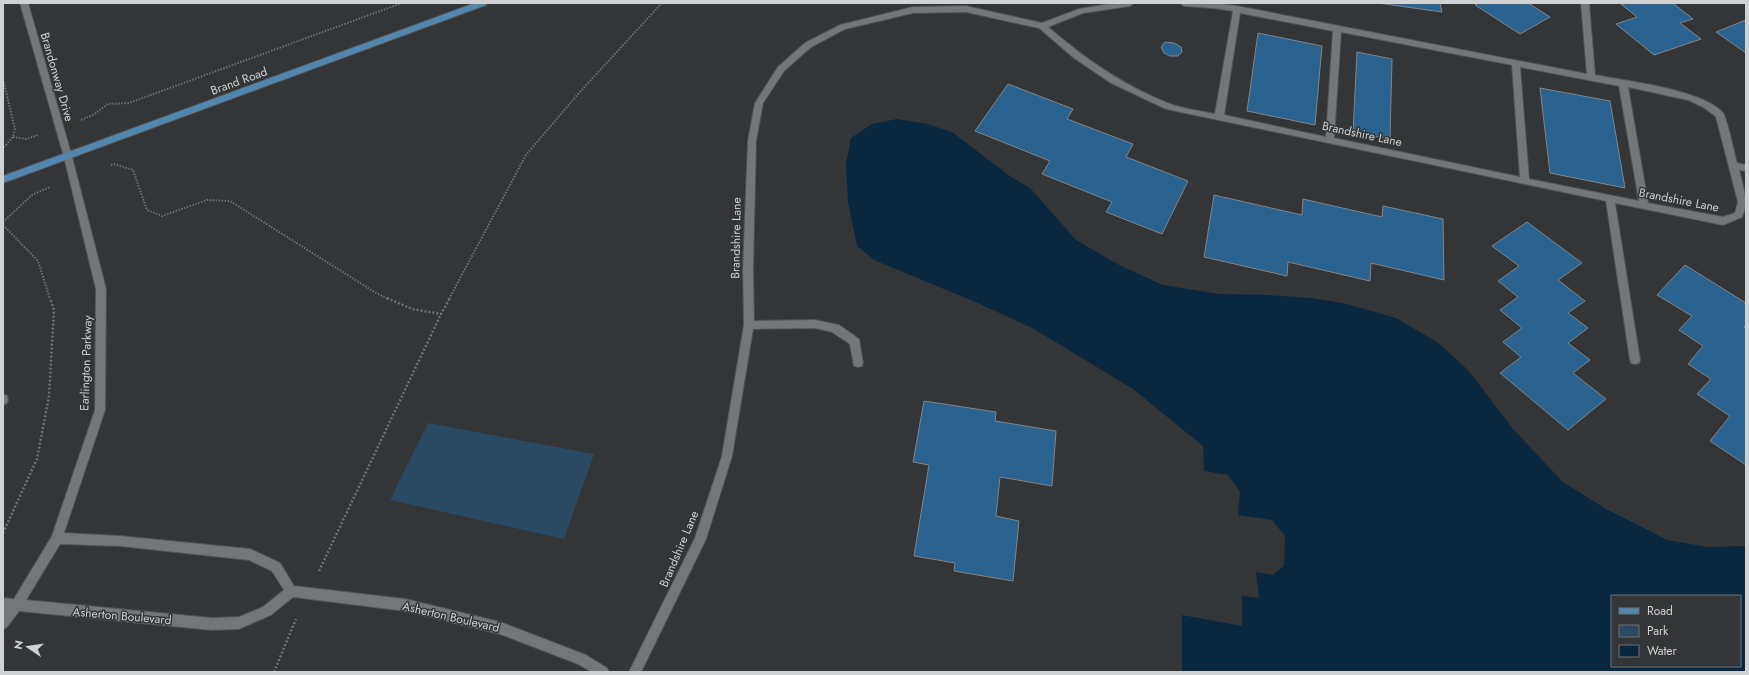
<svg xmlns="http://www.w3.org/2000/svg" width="1749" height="675" viewBox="0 0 1749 675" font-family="Jost,sans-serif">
<rect width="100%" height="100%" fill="#333537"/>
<!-- green -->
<path fill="#2a4962" d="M 428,423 L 594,454 L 564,539 L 390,500 Z"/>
<!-- water -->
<path fill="#09273e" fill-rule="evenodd" d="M 897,119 L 927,124 L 952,132 L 1011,177 L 1030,188 L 1076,240 L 1121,266 L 1163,285 L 1218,294 L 1266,295 L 1312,298 L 1347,304 L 1396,318 L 1437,342 L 1468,370 L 1513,429 L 1563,482 L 1606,509 L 1667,540 L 1708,547 L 1746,546 L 1746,672 L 1182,672 L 1182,615 L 1242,626 L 1242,596 L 1259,598 L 1256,572 L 1273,575 L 1284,566 L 1285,536 L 1272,520 L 1238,515 L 1240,492 L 1228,475 L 1204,471 L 1203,446 L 1133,389 L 1034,329 L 980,304 L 874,260 L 857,246 L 848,202 L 846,164 L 851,138 L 872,124 ZM 1612,596 L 1740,596 L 1740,666 L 1612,666 Z"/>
<!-- building -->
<path fill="#2a638f" stroke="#828587" d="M 1378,3 L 1440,3 L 1442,12 Z
M 1479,3 L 1528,3 L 1550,17 L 1520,34 L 1475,5 Z
M 1625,3 L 1677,3 L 1674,4 L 1693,19 L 1680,23 L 1701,39 L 1654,55 L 1616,24 L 1637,17 L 1621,4 Z
M 1746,20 L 1746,53 L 1716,32 Z
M 1258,33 L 1322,46 L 1315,125 L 1247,111 Z
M 1165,42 L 1174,43 L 1181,47 L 1182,52 L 1178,56 L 1170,56 L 1164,53 L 1161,47 Z
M 1357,52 L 1392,59 L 1390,139 L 1353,132 Z
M 1008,84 L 1073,109 L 1067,119 L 1133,144 L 1126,157 L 1188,181 L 1162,234 L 1106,212 L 1112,202 L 1042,174 L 1050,161 L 975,131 Z
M 1540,88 L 1610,101 L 1625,188 L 1550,173 Z
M 1214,195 L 1302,215 L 1303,199 L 1382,217 L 1383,206 L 1443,219 L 1444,280 L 1371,263 L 1370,281 L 1288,262 L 1287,276 L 1204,257 Z
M 1527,222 L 1582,263 L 1558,280 L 1585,301 L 1568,313 L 1588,328 L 1568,343 L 1590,360 L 1573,373 L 1606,399 L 1568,430 L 1500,373 L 1521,357 L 1503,342 L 1522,328 L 1500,310 L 1518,297 L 1498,281 L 1519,266 L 1492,246 Z
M 1685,265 L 1746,303 L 1746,325 L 1744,327 L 1746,329 L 1746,465 L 1710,441 L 1730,416 L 1697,394 L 1711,379 L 1688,364 L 1703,346 L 1679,330 L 1692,316 L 1657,295 Z
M 924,401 L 996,412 L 995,421 L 1056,431 L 1052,486 L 1000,477 L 996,516 L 1019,521 L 1013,581 L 954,571 L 955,563 L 914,556 L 929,465 L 913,462 Z"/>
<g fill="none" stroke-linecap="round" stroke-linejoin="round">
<!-- minor casing -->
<g stroke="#515355" stroke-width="2">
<path id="minor" d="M 20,3 L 28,3 L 72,157 L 106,289 L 105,410 L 64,533 L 120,536 L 250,549 L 280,563 L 294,586 L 405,599 L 500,622 L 586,655 L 607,668 L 609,672 L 592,672 L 578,664 L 500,634 L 405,611 L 293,597 L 271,615 L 239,629 L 212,630 L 19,611 L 7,627 L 3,629 L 3,613 L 5,610 L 3,610 L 3,598 L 14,599 L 52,536 L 95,410 L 96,289 L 64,157 ZM 60,544 L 120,546 L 249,560 L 272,571 L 284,590 L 263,607 L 239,617 L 212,618 L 26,600 Z
M 1115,3 L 1134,3 L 1130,6 L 1083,13 L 1048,27 C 1085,59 1124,86 1170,104 C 1184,109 1201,111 1215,114 L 1233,11 L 1213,8 L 1184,6 L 1180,3 L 1216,3 L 1237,6 L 1587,74 L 1581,3 L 1589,3 L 1595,75 C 1626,81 1704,90 1723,113 C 1728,121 1734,153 1737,163 L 1746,165 L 1746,171 L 1739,170 C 1743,186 1749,202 1742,217 L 1723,225 L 1615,203 L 1640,360 L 1639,363 L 1635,364 L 1631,363 L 1630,360 L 1606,201 L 1166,109 L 1111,83 L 1074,58 L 1039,28 L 966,12 L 913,13 L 845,29 L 811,47 L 784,71 L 763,103 L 756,141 L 753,269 L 754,321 L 815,320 L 839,325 L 859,339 L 863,363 L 862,366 L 858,367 L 854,366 L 850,344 L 832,332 L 815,328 L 753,329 L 732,456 L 706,539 L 641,672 L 629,672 L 695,538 L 722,456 L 744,325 L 743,269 L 748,141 L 755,103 L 778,67 L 805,43 L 840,25 L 913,7 L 966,6 L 1042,23 L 1079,9 ZM 1240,13 L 1333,31 L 1326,137 L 1224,115 ZM 1341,32 L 1512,65 L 1520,177 L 1334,138 ZM 1520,67 L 1619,86 L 1639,201 L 1529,179 ZM 1628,87 L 1688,100 L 1703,107 L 1714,115 L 1716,117 L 1738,202 L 1735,213 L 1723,217 L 1648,203 Z
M 3,394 L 7,396 L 8,400 L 7,403 L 3,405 Z"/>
</g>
<!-- major casing -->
<g stroke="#515355" stroke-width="2">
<path id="major" d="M 475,3 L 487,3 L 486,5 L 3,183 L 3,176 Z"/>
</g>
<!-- path-far1 -->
<path stroke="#6e7072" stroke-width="2" stroke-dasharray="1.5 1.5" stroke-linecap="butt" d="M 3,79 L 15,129 L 13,137 L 3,148
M 81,120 L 93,115 L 108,104 L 129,103 L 402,3
M 13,137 L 26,139 L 38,135
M 111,165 L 114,164 L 133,170 L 147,210 L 162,216 L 207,200 L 230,201 L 376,293 L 389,299
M 3,222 L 32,195 L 50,187
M 3,225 L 38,261 L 50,299
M 449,299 L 526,155 L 578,94 L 662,3"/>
<!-- path -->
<path stroke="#6e7072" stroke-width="2.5" stroke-dasharray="2 2" stroke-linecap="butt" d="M 387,298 L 412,309 L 441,314 L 450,298
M 3,533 L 37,459 L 49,396 L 54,310 L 50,298
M 319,571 L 441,314
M 274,672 L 296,619"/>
<!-- minor -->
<use href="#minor" fill="#747779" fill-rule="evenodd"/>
<!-- major -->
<use href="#major" fill="#5288b0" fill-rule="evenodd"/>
</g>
<g text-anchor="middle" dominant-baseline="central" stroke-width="3" stroke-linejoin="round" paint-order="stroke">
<!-- street labels -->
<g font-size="12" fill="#d0d1d2" stroke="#333537">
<text transform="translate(57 77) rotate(74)">Brandonway Drive</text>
<text transform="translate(239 81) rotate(-20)">Brand Road</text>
<text transform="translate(1362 134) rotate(12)">Brandshire Lane</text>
<text transform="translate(1679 200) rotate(11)">Brandshire Lane</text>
<text transform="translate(736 238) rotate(-89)">Brandshire Lane</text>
<text transform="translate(86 363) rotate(-88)">Earlington Parkway</text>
<text transform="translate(679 549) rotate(-67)">Brandshire Lane</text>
<text transform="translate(122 616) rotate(5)">Asherton Boulevard</text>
<text transform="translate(451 617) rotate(13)">Asherton Boulevard</text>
</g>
</g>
<!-- border -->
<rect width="1749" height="675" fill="none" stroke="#d0d1d2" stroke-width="8"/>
<!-- legend -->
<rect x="1611" y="595" width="130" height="72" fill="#333537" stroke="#727375"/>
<rect x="1619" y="608" width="20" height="6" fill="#5288b0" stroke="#727375"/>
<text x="1647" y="615" font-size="12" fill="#d0d1d2">Road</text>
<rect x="1619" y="625" width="20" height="12" fill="#2a4962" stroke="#727375"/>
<text x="1647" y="635" font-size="12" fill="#d0d1d2">Park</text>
<rect x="1619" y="645" width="20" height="12" fill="#09273e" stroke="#727375"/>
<text x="1647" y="655" font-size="12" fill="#d0d1d2">Water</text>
<!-- north arrow -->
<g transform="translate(28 647) rotate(283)" stroke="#333537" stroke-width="3" paint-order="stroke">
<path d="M0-3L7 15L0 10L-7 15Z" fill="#d0d1d2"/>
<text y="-6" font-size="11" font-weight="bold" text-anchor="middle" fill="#d0d1d2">N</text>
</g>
</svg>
